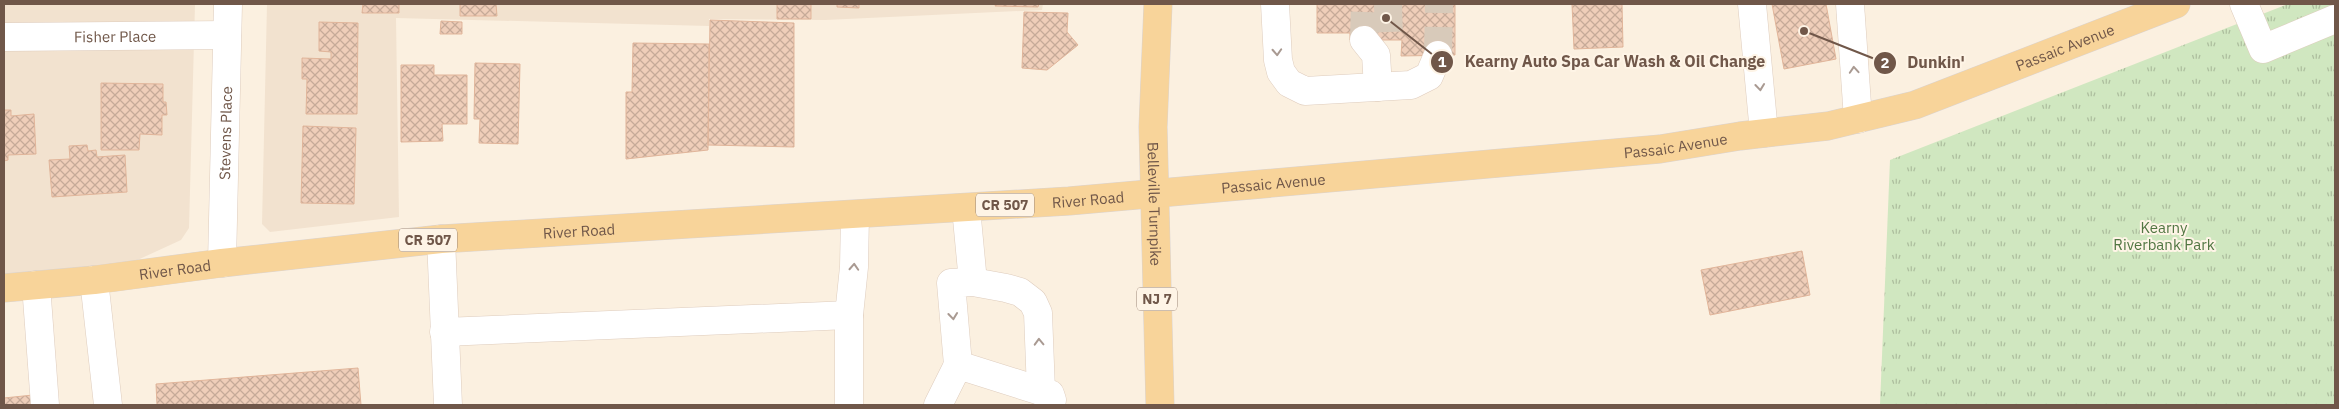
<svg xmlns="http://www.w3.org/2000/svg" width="2339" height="409" viewBox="0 0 2339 409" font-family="'IBM Plex Sans',sans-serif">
<defs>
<pattern id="grass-tufts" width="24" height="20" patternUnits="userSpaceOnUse" patternTransform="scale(1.25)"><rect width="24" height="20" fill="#d0e7c0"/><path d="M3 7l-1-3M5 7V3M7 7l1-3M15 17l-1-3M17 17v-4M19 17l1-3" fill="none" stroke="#adbe9e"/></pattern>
<pattern id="building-cross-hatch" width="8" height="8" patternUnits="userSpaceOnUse" patternTransform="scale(1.25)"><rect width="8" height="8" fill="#efceb9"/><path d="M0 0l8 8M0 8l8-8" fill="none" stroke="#c6aa98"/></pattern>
</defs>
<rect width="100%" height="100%" fill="#fbf0e0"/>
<!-- residential -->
<path fill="#f2e2cf" d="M 4,4 L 195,4 L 189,228 L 181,240 L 94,280 L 4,288 Z
M 267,4 L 1043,4 L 1042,10 L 825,20 L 709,19 L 709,26 L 396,18 L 399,217 L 270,232 L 262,224 Z"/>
<!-- grass -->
<path fill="url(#grass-tufts)" d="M 2288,4 L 2335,4 L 2335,405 L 1880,405 L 1890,160 Z"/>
<!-- building -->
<path fill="url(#building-cross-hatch)" stroke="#e1b59a" d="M 363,4 L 399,4 L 399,13 L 362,13 Z
M 460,4 L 496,4 L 497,16 L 460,16 Z
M 777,4 L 811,4 L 811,19 L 777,19 Z
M 837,4 L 859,4 L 859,8 L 837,7 Z
M 996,4 L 1039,4 L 1038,7 L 995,6 Z
M 1317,4 L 1455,4 L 1455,55 L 1401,56 L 1402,40 L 1350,40 L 1350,33 L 1317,33 Z
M 1572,4 L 1622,4 L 1623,47 L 1574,49 Z
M 1772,4 L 1826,4 L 1836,59 L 1784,69 Z
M 1024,12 L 1068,13 L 1067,32 L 1078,45 L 1047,70 L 1022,68 Z
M 710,20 L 794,23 L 794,147 L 708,145 Z
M 441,21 L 462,22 L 462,34 L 440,34 Z
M 319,22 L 358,23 L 357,114 L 306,114 L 307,79 L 302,79 L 302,58 L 331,59 L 331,52 L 319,51 Z
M 633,43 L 709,44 L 708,150 L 626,159 L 626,92 L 632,92 Z
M 475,63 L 520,64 L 518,144 L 479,143 L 480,119 L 474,119 Z
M 401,65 L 434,65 L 434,75 L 467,75 L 467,124 L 442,124 L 443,141 L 401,142 Z
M 101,83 L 163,84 L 163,102 L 166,102 L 167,115 L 162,115 L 162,135 L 140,134 L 139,150 L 101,150 Z
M 4,110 L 11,110 L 11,116 L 34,114 L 36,154 L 8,155 L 8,160 L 4,161 Z
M 303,126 L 356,128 L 354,204 L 301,203 Z
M 87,145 L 88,151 L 96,150 L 97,157 L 125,155 L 127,192 L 52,197 L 49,160 L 70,159 L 69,146 Z
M 1802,251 L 1810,295 L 1710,315 L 1701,270 Z
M 358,368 L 361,405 L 157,405 L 156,384 Z
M 33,395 L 34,405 L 4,405 L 4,398 Z"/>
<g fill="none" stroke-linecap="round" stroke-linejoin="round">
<!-- minor-tunnel -->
<path stroke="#d8caba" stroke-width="28" stroke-dasharray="28 14" stroke-linecap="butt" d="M 1388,4 L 1389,39
M 1364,40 L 1365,4
M 1438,55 L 1439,4"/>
<!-- minor casing -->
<g stroke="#deccbd" stroke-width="29">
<g id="minor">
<path d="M 1275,4 L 1278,60 L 1281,72 L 1289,83 L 1305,91 L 1411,85 L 1429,76 L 1438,55"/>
<path d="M 1752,4 L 1764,133"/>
<path d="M 1850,4 L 1858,119"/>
<path d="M 2244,4 L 2263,49 L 2335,19"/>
<path id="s1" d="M 4,37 L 227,35"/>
<path d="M 1364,40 L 1376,55 L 1378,87"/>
<path d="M 966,208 L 973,282"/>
<path d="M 441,239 L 448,405"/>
<path id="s2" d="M 222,263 L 228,4"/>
<path d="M 94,280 L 108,405"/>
<path d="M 36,285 L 45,405"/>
<path d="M 444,332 L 849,315"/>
<path d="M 958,365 L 951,283 L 973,282 L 1006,288 L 1020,292 L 1033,302 L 1038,313 L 1041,391"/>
<path d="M 849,405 L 849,315 L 854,267 L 855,215"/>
<path d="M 938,405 L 958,365 L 1050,394 L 1052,400"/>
</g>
</g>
<!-- major casing -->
<g stroke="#dad3d0" stroke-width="29">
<g id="major">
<path id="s3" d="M 1158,4 L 1153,127 L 1160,405"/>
<path id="s4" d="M 4,288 L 94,280 L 222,263 L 441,239 L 1069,201 L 1660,149 L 1740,136 L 1828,126 L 1915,105 L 2176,4"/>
</g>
</g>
<!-- minor -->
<use href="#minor" stroke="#fff" stroke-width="28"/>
<!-- major -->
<use href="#major" stroke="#f8d49a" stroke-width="28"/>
</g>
<!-- one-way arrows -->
<defs><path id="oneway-chevron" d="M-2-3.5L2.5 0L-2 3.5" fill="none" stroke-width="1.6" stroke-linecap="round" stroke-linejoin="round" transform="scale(1.25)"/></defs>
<g stroke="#a99a92">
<use href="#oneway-chevron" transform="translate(1277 52) rotate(87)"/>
<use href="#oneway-chevron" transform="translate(1854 70) rotate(-94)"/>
<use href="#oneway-chevron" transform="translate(1760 87) rotate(84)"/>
<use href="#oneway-chevron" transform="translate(854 267) rotate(-87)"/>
<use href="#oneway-chevron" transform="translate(953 316) rotate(84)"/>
<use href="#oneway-chevron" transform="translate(1039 342) rotate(-92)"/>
</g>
<g text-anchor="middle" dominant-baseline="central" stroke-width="4" stroke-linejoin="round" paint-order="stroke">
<!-- shield labels -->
<g fill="#fef4e6" stroke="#9b8678" stroke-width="1">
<rect x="976" y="193.5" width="58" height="23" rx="4"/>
<rect x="399" y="228.5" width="58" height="23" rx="4"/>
<rect x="1137" y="287.5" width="40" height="23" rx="4"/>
</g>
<g font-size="14" font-weight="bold" fill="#705749">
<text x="1005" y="205">CR 507</text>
<text x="428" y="240">CR 507</text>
<text x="1157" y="299">NJ 7</text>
</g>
<!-- street labels -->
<g font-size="15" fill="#705749" stroke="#fef4e6">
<text stroke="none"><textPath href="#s1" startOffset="111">Fisher Place</textPath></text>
<text stroke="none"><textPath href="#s4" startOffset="2082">Passaic Avenue</textPath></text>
<text stroke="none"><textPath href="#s2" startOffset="130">Stevens Place</textPath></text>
<text stroke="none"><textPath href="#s4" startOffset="1678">Passaic Avenue</textPath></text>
<text stroke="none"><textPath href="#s4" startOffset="1274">Passaic Avenue</textPath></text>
<text stroke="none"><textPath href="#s4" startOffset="1088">River Road</textPath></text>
<text stroke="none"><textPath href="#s3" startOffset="200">Belleville Turnpike</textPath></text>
<text stroke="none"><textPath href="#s4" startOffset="578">River Road</textPath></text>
<text stroke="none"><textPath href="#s4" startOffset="172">River Road</textPath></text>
</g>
<!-- park labels -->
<g font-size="15" fill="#517642" stroke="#fef4e6">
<text x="2164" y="227">Kearny<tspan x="2164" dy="17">Riverbank Park</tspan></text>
</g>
</g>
<!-- callouts -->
<path fill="none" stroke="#705749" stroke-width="2" d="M1386 18L1442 62M1804 31L1885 63"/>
<g fill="#705749" stroke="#fef4e6" stroke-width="2">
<circle cx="1386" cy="18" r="5"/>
<circle cx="1804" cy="31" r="5"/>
<circle cx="1442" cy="62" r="12"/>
<circle cx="1885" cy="63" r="12"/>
</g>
<g font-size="15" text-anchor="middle" font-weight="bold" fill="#fff">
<text x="1442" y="67">1</text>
<text x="1885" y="68">2</text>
</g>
<g font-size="16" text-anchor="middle" font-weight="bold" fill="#705749" stroke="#fef4e6" stroke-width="4" stroke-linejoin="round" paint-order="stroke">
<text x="1615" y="67">Kearny Auto Spa Car Wash &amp; Oil Change</text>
<text x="1936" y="68">Dunkin'</text>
</g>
<!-- border -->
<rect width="2339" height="409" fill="none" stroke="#705749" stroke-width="10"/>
</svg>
